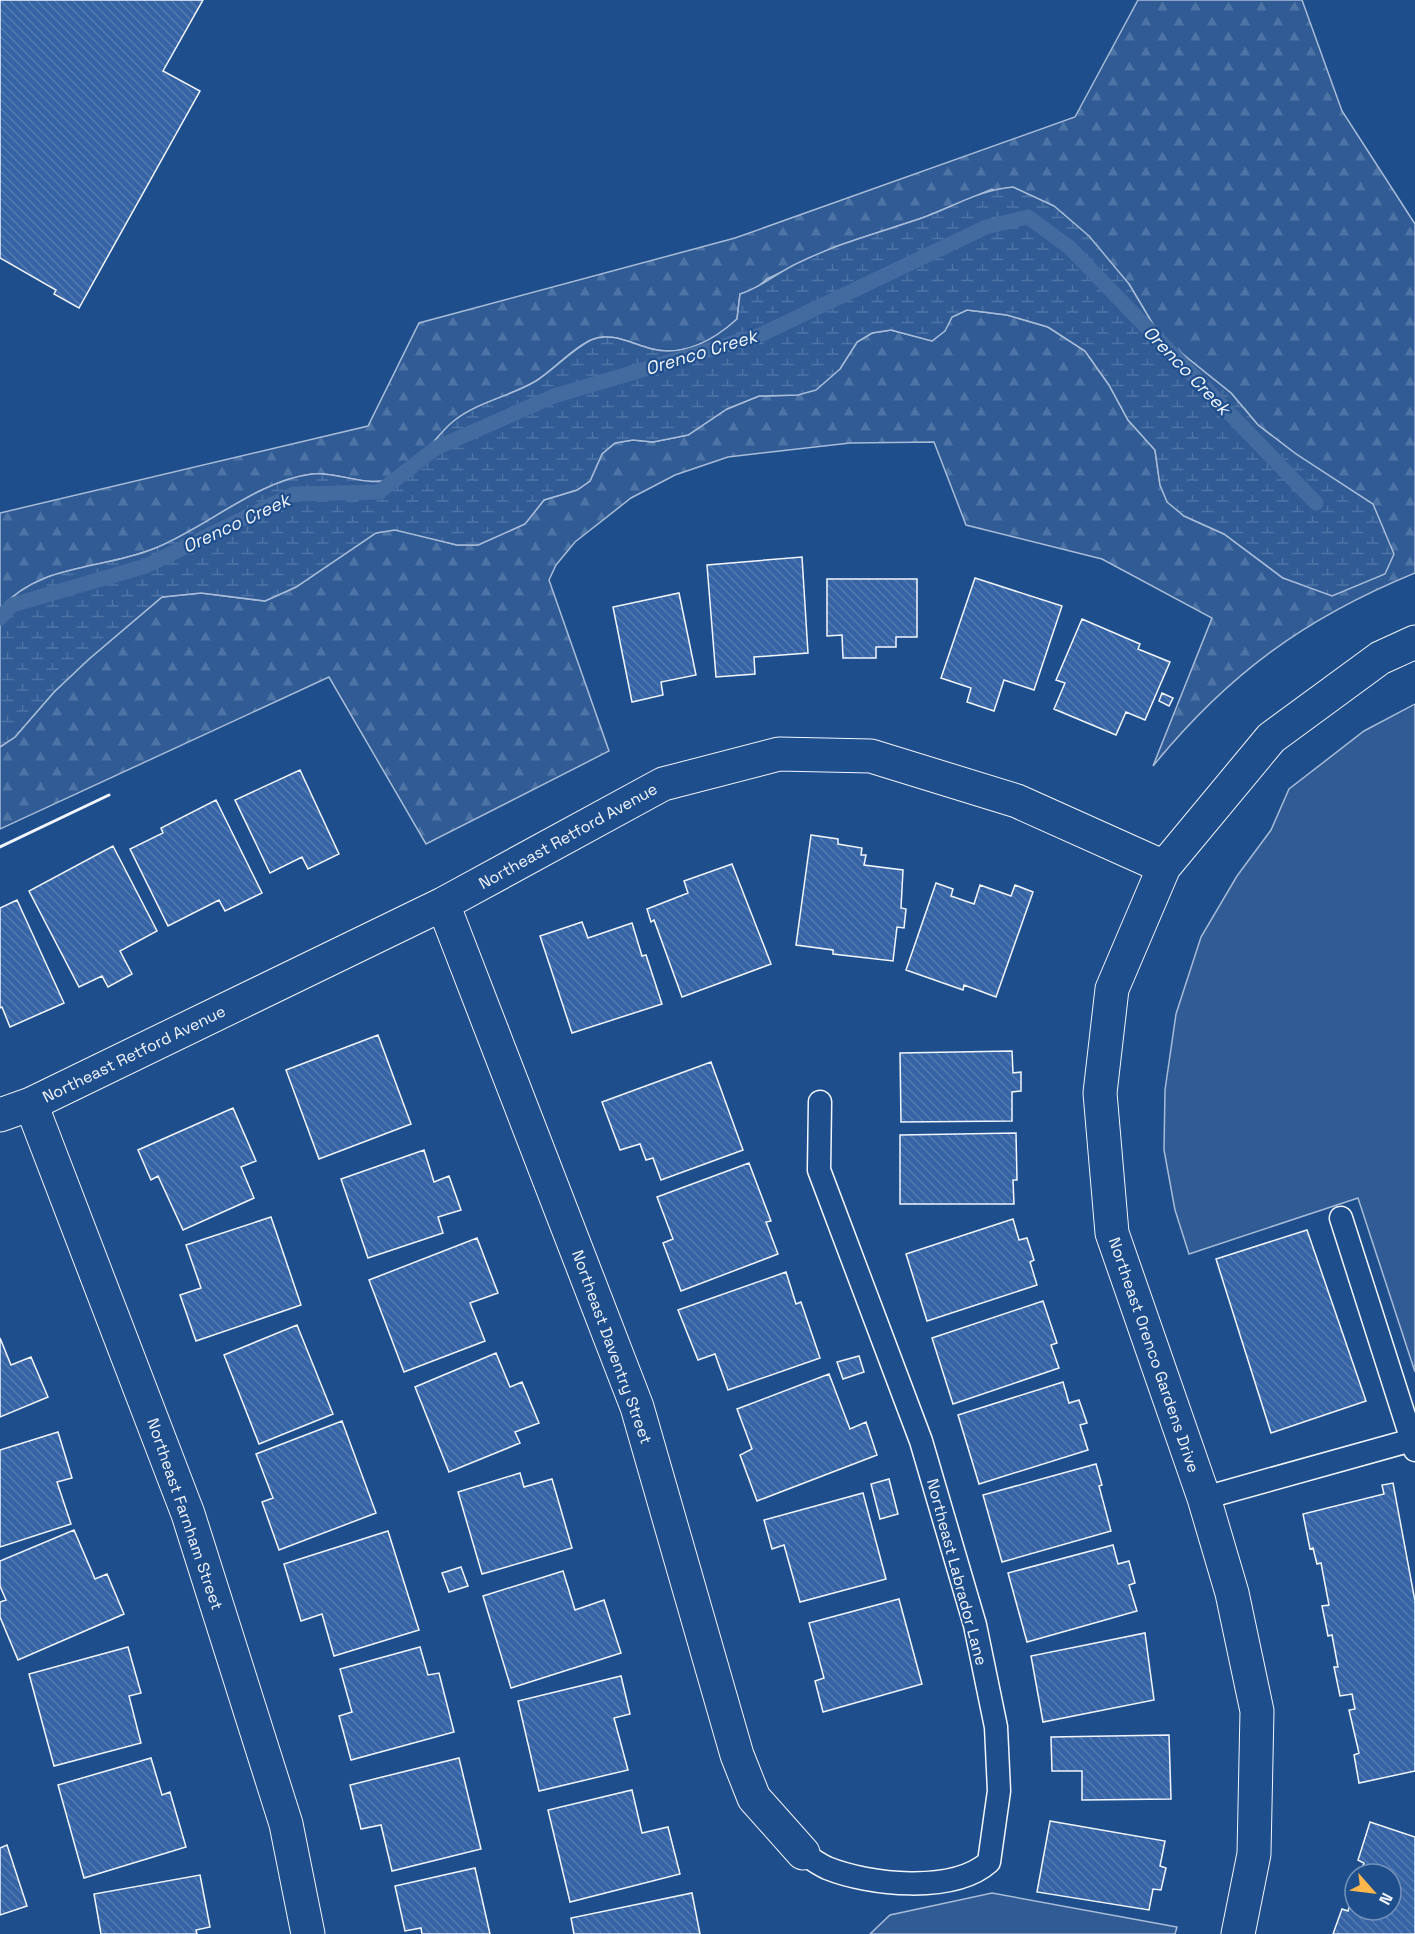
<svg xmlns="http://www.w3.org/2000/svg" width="1415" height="1934" viewBox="0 0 1415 1934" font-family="'Space Grotesk',sans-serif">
<defs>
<pattern id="forest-firs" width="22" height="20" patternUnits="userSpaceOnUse" patternTransform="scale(1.5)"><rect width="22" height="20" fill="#305b95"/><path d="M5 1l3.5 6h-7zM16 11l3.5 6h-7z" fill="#4e73a5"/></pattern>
<pattern id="wetland-marsh" width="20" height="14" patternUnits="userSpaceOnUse" patternTransform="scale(1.5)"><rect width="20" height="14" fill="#305b95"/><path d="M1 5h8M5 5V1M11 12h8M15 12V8" fill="none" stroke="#4e73a5"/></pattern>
<pattern id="building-back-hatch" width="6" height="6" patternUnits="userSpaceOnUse" patternTransform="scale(1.5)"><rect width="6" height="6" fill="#3563a3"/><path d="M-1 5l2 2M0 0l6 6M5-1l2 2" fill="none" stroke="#537ab1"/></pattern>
</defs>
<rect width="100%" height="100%" fill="#1f4e8c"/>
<!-- built -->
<path fill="#305b95" stroke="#a8bbd7" stroke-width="1.5" d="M 1415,704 L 1415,1372 L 1358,1198 L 1189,1254 L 1175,1210 L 1164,1150 L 1165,1090 L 1176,1014 L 1201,937 L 1237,876 L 1271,830 L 1289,789 L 1364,731 Z
M 992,1893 L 1166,1925 L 1177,1927 L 1175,1934 L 870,1934 L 890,1915 Z"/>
<!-- forest -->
<path fill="url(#forest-firs)" stroke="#a8bbd7" stroke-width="1.5" d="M 1138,0 L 1302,0 L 1342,111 L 1415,224 L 1415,573 C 1305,618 1228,674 1153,766 L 1212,618 L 1102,559 L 966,525 L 934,442 L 850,443 L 728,457 L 675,475 L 631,498 L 575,542 L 556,565 L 549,580 L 609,751 L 426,844 L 329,677 L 0,829 L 0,747 L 15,737 L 54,692 L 89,659 L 162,597 L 201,593 L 265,601 L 296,587 L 376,533 L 395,529 L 457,545 L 478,545 L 525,524 L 544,500 L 577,490 L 590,481 L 602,454 L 615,443 L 633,440 L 653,442 L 688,435 L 727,409 L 759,396 L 798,395 L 840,369 L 857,342 L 872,333 L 891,330 L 932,341 L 944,331 L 952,317 L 967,310 L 1007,315 L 1048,327 L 1085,351 L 1109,385 L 1128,420 L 1155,450 L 1160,485 L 1184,516 L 1224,534 L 1283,578 L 1296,454 L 1258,425 L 1231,393 L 1160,336 L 1129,284 L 992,189 L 925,217 L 834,247 L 767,279 L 754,290 L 740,294 L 737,319 C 715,340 684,357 652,349 C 632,344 611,331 591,340 C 571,349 555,369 536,381 C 511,396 478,402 455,420 C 434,436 421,464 396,477 C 371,490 339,471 312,474 C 256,481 205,529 153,549 C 101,570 40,563 0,609 L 0,513 L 368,426 L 419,323 L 735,238 L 1075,117 Z"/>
<!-- wetland -->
<path fill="url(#wetland-marsh)" stroke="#a8bbd7" stroke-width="1.5" d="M 1013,187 L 1054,206 L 1089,236 L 1129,284 L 1160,336 L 1231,393 L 1258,425 L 1296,454 L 1373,504 L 1394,554 L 1385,574 L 1332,596 L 1283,578 L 1224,534 L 1184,516 L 1167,502 L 1160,485 L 1155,450 L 1128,420 L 1109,385 L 1085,351 L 1048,327 L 1007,315 L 967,310 L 952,317 L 945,331 L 932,341 L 891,330 L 872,333 L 857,342 L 840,369 L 816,390 L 798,395 L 759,396 L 727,409 L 688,435 L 653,442 L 633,440 L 615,443 L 602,454 L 590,481 L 577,490 L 544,500 L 525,524 L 478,545 L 457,545 L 395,530 L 376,533 L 296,587 L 265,601 L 201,593 L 162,597 L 89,659 L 54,692 L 15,737 L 0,747 L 0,609 C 40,563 101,570 153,549 C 205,529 256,481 312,474 C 339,471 370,490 396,477 C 421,465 434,436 455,420 C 478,402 511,396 536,381 C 555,369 571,350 591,340 C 611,331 632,344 652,349 C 683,357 714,340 737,319 L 740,294 C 761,288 779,271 800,262 C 839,243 881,232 922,218 C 953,207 979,190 1013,187 Z"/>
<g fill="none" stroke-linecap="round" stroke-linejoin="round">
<!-- stream -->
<path stroke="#446ba0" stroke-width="15" d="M 0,618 L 12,605 L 146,566 L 294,494 L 379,492 L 436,448 L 554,396 L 760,335 L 986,227 L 1028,217 L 1069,247 L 1316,503"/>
</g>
<!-- building -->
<path fill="url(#building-back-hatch)" stroke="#f2f6ff" stroke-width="1.5" d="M 0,0 L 203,0 L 163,71 L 200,91 L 79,308 L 54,294 L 56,290 L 0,258 Z
M 802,557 L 808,653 L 754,657 L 755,674 L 716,677 L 707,565 Z
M 975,578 L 1062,606 L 1034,690 L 1004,680 L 994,711 L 967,702 L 971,688 L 941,678 Z
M 827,579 L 917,579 L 917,637 L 896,637 L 896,647 L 876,647 L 876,658 L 843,658 L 842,635 L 827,636 Z
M 679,593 L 696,675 L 661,682 L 663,695 L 632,702 L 613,607 Z
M 1082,619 L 1140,644 L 1138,649 L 1170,662 L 1145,720 L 1126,712 L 1116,735 L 1054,709 L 1065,683 L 1056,680 Z
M 1162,693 L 1173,698 L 1169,706 L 1159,701 Z
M 300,770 L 339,854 L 308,869 L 302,857 L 270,873 L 235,800 Z
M 216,800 L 262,893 L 225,911 L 219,900 L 168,926 L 130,849 L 163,833 L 161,828 Z
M 811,835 L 838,839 L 838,844 L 862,848 L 861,855 L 866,855 L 864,865 L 903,870 L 901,908 L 906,909 L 904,928 L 897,927 L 893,961 L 833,954 L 833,950 L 796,945 Z
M 113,846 L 157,931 L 120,951 L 132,974 L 108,987 L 102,976 L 79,987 L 29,891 Z
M 732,864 L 771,964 L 682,997 L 654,920 L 651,922 L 647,909 L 688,893 L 684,881 Z
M 936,883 L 953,889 L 951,896 L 974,904 L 980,885 L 1011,896 L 1015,885 L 1033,892 L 996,997 L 964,985 L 963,990 L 906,970 Z
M 17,900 L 64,1003 L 10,1027 L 2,1007 L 0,1008 L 0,908 Z
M 582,922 L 588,938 L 632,923 L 642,956 L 646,955 L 662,1004 L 572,1033 L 540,936 Z
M 378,1035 L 411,1124 L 319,1159 L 286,1070 Z
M 1012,1051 L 1013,1073 L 1021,1072 L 1021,1091 L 1012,1092 L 1012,1121 L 901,1122 L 900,1053 Z
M 711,1062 L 743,1150 L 661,1180 L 653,1158 L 646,1160 L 640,1144 L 620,1150 L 602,1102 Z
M 233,1108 L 256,1161 L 241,1167 L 254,1198 L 183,1230 L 158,1176 L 151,1180 L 138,1150 Z
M 1016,1133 L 1017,1180 L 1013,1180 L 1014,1204 L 900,1204 L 900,1135 Z
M 424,1150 L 434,1182 L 449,1176 L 461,1210 L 438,1217 L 443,1233 L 368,1258 L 341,1179 Z
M 749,1163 L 771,1221 L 766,1222 L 778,1254 L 681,1291 L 663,1243 L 673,1239 L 657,1197 Z
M 271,1217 L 301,1305 L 196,1341 L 180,1295 L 201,1288 L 186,1245 Z
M 1013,1219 L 1019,1240 L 1027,1238 L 1034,1260 L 1030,1262 L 1037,1285 L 927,1321 L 906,1254 Z
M 1307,1230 L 1366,1401 L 1271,1433 L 1216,1259 Z
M 477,1238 L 498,1293 L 470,1303 L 485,1341 L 404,1372 L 369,1280 Z
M 786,1272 L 796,1304 L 801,1302 L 820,1358 L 728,1390 L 715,1354 L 698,1360 L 678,1310 Z
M 1043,1301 L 1057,1343 L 1051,1345 L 1059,1368 L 953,1404 L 932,1338 Z
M 297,1325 L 333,1414 L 259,1444 L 224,1355 Z
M 0,1338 L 11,1365 L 31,1357 L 48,1397 L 0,1417 Z
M 496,1353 L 510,1387 L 522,1382 L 539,1423 L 515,1432 L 520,1443 L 449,1472 L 415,1387 Z
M 859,1356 L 864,1372 L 843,1379 L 837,1362 Z
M 829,1374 L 850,1429 L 866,1422 L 877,1455 L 757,1501 L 740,1455 L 752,1449 L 737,1409 Z
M 1063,1382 L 1069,1403 L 1079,1400 L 1087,1423 L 1080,1425 L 1088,1450 L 979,1484 L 958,1415 Z
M 342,1421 L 376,1513 L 279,1550 L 262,1502 L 273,1498 L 256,1454 Z
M 58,1432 L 72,1478 L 57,1482 L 71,1524 L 0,1547 L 0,1450 Z
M 1096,1464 L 1102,1485 L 1099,1486 L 1111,1531 L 1002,1562 L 983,1495 Z
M 520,1473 L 524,1487 L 552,1479 L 572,1548 L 482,1574 L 458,1492 Z
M 889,1479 L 898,1514 L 880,1519 L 871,1484 Z
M 1393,1483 L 1415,1601 L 1415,1771 L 1359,1783 L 1354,1755 L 1359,1753 L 1349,1710 L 1355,1709 L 1352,1694 L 1340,1696 L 1334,1667 L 1338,1667 L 1332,1635 L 1328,1636 L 1322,1606 L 1329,1605 L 1321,1563 L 1317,1564 L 1313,1548 L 1310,1549 L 1303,1514 L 1384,1494 L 1382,1485 Z
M 863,1493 L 886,1579 L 800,1602 L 784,1545 L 772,1549 L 764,1520 Z
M 74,1530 L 95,1579 L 107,1574 L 124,1614 L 18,1660 L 0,1617 L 0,1602 L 6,1600 L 0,1586 L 0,1561 Z
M 388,1531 L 419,1630 L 334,1656 L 322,1614 L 301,1621 L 284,1564 Z
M 1113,1545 L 1118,1564 L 1129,1561 L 1135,1583 L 1129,1585 L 1137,1611 L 1027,1642 L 1008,1573 Z
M 461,1567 L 468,1586 L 449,1592 L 442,1573 Z
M 563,1571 L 575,1610 L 604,1600 L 621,1653 L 511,1688 L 483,1596 Z
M 899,1599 L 922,1684 L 823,1712 L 815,1681 L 824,1678 L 809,1623 Z
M 1145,1633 L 1154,1700 L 1043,1722 L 1031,1656 Z
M 128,1647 L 141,1693 L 129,1696 L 141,1743 L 54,1766 L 29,1674 Z
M 420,1647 L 428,1675 L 439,1673 L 454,1732 L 351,1760 L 339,1716 L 352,1712 L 340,1669 Z
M 621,1676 L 630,1714 L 614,1718 L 628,1770 L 539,1791 L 518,1701 Z
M 1169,1735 L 1171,1799 L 1082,1800 L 1082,1771 L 1052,1771 L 1051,1737 Z
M 151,1758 L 162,1795 L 170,1792 L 186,1847 L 84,1878 L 58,1785 Z
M 459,1758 L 481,1849 L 392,1871 L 381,1825 L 361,1829 L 350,1785 Z
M 632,1790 L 642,1833 L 668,1827 L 680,1874 L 570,1902 L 548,1810 Z
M 1050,1821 L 1165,1841 L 1160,1866 L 1166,1868 L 1161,1890 L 1153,1889 L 1149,1910 L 1037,1892 Z
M 1370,1822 L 1415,1837 L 1415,1934 L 1333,1934 L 1342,1909 L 1348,1911 L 1355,1889 L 1355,1910 L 1391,1910 L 1391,1874 L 1360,1874 L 1364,1863 L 1358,1860 Z
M 7,1845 L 27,1906 L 0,1915 L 0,1848 Z
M 475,1868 L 490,1934 L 422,1934 L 421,1928 L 405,1931 L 395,1886 Z
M 200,1875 L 210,1927 L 196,1930 L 197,1934 L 101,1934 L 94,1894 Z
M 692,1893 L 700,1934 L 574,1934 L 571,1918 Z"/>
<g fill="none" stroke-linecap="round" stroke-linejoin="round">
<!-- service casing -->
<g stroke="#f2f6ff" stroke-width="25">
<path id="service" d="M 1341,1218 L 1415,1450
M 1204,1498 L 1412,1440
M 803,1853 C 810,1858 818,1864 827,1868 C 869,1885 953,1894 989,1862 L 999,1791 L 996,1727 L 975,1625 L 921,1441 L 819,1170 L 820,1102"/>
</g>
<!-- minor casing -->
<g stroke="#f2f6ff" stroke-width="35">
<path id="minor" d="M 443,904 L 637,1407 L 737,1755 L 754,1798 L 803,1853
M 31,1104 L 188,1514 L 286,1824 L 308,1934
M 0,1115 L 31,1104 L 443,904 L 663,784 L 779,754 L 871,756 L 1017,801 L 1164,867
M 1238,1934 L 1254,1854 L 1257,1711 L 1232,1593 L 1204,1498 L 1112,1233 L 1100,1093 L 1112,989 L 1164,867 L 1271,738 L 1380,658 L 1415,642"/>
</g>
<!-- service -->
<use href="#service" stroke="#1f4e8c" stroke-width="22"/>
<!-- minor -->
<use href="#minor" stroke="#1f4e8c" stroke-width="33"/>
<!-- wall -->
<path stroke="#f2f6ff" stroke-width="3" d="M 0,847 L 109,795"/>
</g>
<g text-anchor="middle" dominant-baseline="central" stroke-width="4.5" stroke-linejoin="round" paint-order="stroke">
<!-- street labels -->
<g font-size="16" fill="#f2f6ff" stroke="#1f4e8c">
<text transform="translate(568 836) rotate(-29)">Northeast Retford Avenue</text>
<text transform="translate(134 1054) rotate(-26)">Northeast Retford Avenue</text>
<text transform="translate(612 1347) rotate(70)">Northeast Daventry Street</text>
<text transform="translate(1154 1355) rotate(71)">Northeast Orenco Gardens Drive</text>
<text transform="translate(185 1514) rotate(71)">Northeast Farnham Street</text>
<text transform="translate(957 1572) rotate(75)">Northeast Labrador Lane</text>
</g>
<!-- water labels -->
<g font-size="18" font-style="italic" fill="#f2f6ff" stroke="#1f4e8c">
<text transform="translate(701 352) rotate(-17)">Orenco Creek</text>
<text transform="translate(1187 370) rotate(46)">Orenco Creek</text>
<text transform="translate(236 523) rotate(-25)">Orenco Creek</text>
</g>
</g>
<!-- north arrow -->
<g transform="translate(1373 1892) rotate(118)"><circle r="28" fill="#1f4e8c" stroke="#7391ba" stroke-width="1.5"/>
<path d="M0-4.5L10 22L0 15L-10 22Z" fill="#ffb74d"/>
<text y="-9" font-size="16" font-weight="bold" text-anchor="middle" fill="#f2f6ff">N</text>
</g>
</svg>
